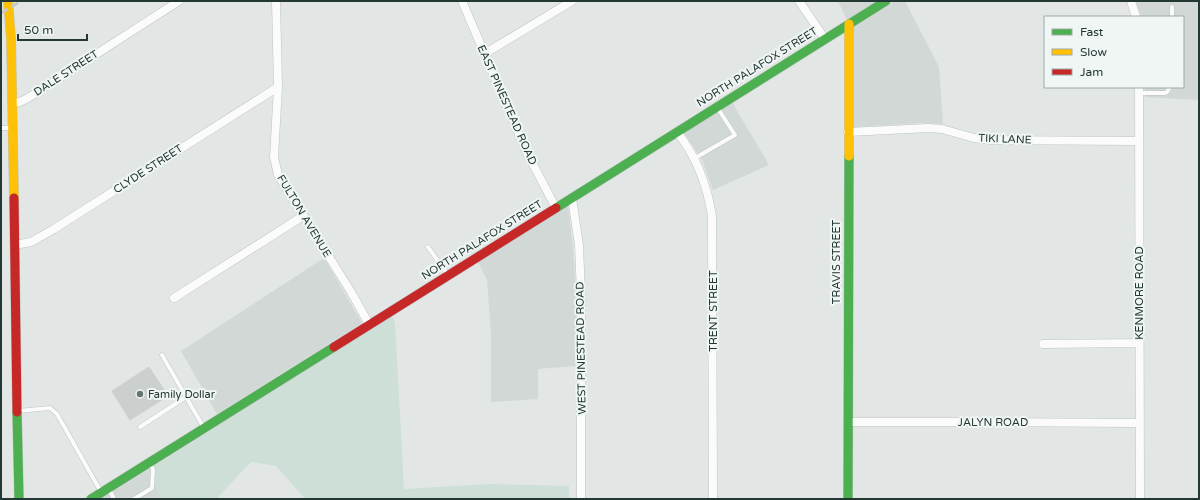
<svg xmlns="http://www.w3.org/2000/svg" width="1200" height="500" viewBox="0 0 1200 500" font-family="'Varela Round',sans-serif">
<rect width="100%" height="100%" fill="#e2e7e6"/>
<!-- built -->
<path fill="#d1d8d6" d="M 838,1 L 877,1 L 847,20 Z
M 895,1 L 905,1 L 939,67 L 943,124 L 922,123 L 854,127 L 854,27 Z
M 1136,1 L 1199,1 L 1199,100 L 1145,97 L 1145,87 L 1183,87 L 1183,17 L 1141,17 Z
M 732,102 L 769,165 L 713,190 L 702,160 L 684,133 Z
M 568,206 L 573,246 L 576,295 L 576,366 L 538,369 L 538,399 L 491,402 L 491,333 L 487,280 L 478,262 Z
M 324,258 L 362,323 L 217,414 L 181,351 Z
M 146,471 L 164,499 L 100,499 Z"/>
<!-- green -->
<path fill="#cddfd6" d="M 392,316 L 395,323 L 404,489 L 490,484 L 569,486 L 569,499 L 305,499 L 276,466 L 251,462 L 219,496 L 218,499 L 164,499 L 146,471 Z"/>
<!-- building -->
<path fill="#cbd0cf" stroke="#cbd0cf" d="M 149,367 L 168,396 L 130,420 L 112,391 Z"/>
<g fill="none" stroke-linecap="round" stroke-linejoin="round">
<!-- lane casing -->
<g stroke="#bfc4c3" stroke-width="5">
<path id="lane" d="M 1172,17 L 1172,7
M 1139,93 L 1165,93 L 1167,92 L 1170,87
M 1,128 L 12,128
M 695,158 L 735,135 L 717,107
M 428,247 L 448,275
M 162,355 L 204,428
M 18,411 L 50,408 L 57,414 L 101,492
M 140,427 L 186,397
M 109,489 L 114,499
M 134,499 L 152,488 L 153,469 L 149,463"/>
</g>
<!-- street casing -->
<g stroke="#bfc4c3" stroke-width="9">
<path id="street" d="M 276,1 L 278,87 L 274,157 L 278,175 L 351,292 L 369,324
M 462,1 L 527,153 L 556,208
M 799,1 L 825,39
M 1131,1 L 1136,17
M 484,54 L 572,1
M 1139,87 L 1140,499
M 12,103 L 20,102 L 28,98 L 179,1
M 677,132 C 697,157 707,184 712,216 L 713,499
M 848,132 L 929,128 L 942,129 L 974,138 L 991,140 L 1139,141
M 572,198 L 579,245 L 581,295 L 581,499
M 15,245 L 31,242 L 54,229 L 278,87
M 174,298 L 303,216
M 1043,344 L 1139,343
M 848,422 L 994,422 L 1139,423"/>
</g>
<!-- fast casing -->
<g stroke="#bfc5c3" stroke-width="10">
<path id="fast" d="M 556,208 L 886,1
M 17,412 L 19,499
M 91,499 L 334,347
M 848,499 L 849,156"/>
</g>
<!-- slow casing -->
<g stroke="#bfc5c3" stroke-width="10">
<path id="slow" d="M 8,1 L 11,38 L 14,198
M 849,156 L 849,24"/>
</g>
<!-- jam casing -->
<g stroke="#bfc5c3" stroke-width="10">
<path id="jam" d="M 14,198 L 17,412
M 334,347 L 556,208"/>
</g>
<!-- lane -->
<use href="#lane" stroke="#fbfbfb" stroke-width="4"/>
<!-- street -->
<use href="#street" stroke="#fbfbfb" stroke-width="8"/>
<!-- fast -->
<use href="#fast" stroke="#4caf50" stroke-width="9"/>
<!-- slow -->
<use href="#slow" stroke="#ffc107" stroke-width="9"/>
<!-- jam -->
<use href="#jam" stroke="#c62828" stroke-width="9"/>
<!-- rail -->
<path stroke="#c6c9c9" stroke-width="3" stroke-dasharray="8 4" stroke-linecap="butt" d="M 1,13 L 21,1"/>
</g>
<!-- markers -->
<circle fill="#667573" stroke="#f0f6f4" stroke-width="1.5" cx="140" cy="394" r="4"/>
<g text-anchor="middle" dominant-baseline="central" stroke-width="4" stroke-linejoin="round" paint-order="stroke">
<!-- street labels -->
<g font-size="11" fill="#233735" stroke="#f0f6f4">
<text transform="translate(757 67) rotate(-32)">NORTH PALAFOX STREET</text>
<text transform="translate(66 73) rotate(-33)">DALE STREET</text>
<text transform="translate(507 105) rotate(66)">EAST PINESTEAD ROAD</text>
<text transform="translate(1005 139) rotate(2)">TIKI LANE</text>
<text transform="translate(148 169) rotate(-33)">CLYDE STREET</text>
<text transform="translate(304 216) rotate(59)">FULTON AVENUE</text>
<text transform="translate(482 240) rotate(-32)">NORTH PALAFOX STREET</text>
<text transform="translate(836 262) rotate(-90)">TRAVIS STREET</text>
<text transform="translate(1139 293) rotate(-90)">KENMORE ROAD</text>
<text transform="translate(713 311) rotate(-90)">TRENT STREET</text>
<text transform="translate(581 348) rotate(-91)">WEST PINESTEAD ROAD</text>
<text x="993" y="422">JALYN ROAD</text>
</g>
<!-- poi labels -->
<g font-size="11" fill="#233735" stroke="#f0f6f4" text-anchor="start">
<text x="148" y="394">Family Dollar</text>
</g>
</g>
<!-- border -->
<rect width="1200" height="500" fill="none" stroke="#233735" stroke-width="4"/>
<!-- legend -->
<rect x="1044" y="16" width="140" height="72" fill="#f0f6f4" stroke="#9eaaa8"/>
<rect x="1052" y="29" width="20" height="6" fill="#4caf50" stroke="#9eaaa8"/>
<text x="1080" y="36" font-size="12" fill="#233735">Fast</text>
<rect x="1052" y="49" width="20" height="6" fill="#ffc107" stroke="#9eaaa8"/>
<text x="1080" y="56" font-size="12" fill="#233735">Slow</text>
<rect x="1052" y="69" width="20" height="6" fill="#c62828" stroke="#9eaaa8"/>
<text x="1080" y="76" font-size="12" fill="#233735">Jam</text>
<!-- scale -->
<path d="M18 34v6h69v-6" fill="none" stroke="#233735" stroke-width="2"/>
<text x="24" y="34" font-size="12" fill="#233735" stroke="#f0f6f4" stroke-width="3" paint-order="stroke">50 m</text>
</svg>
